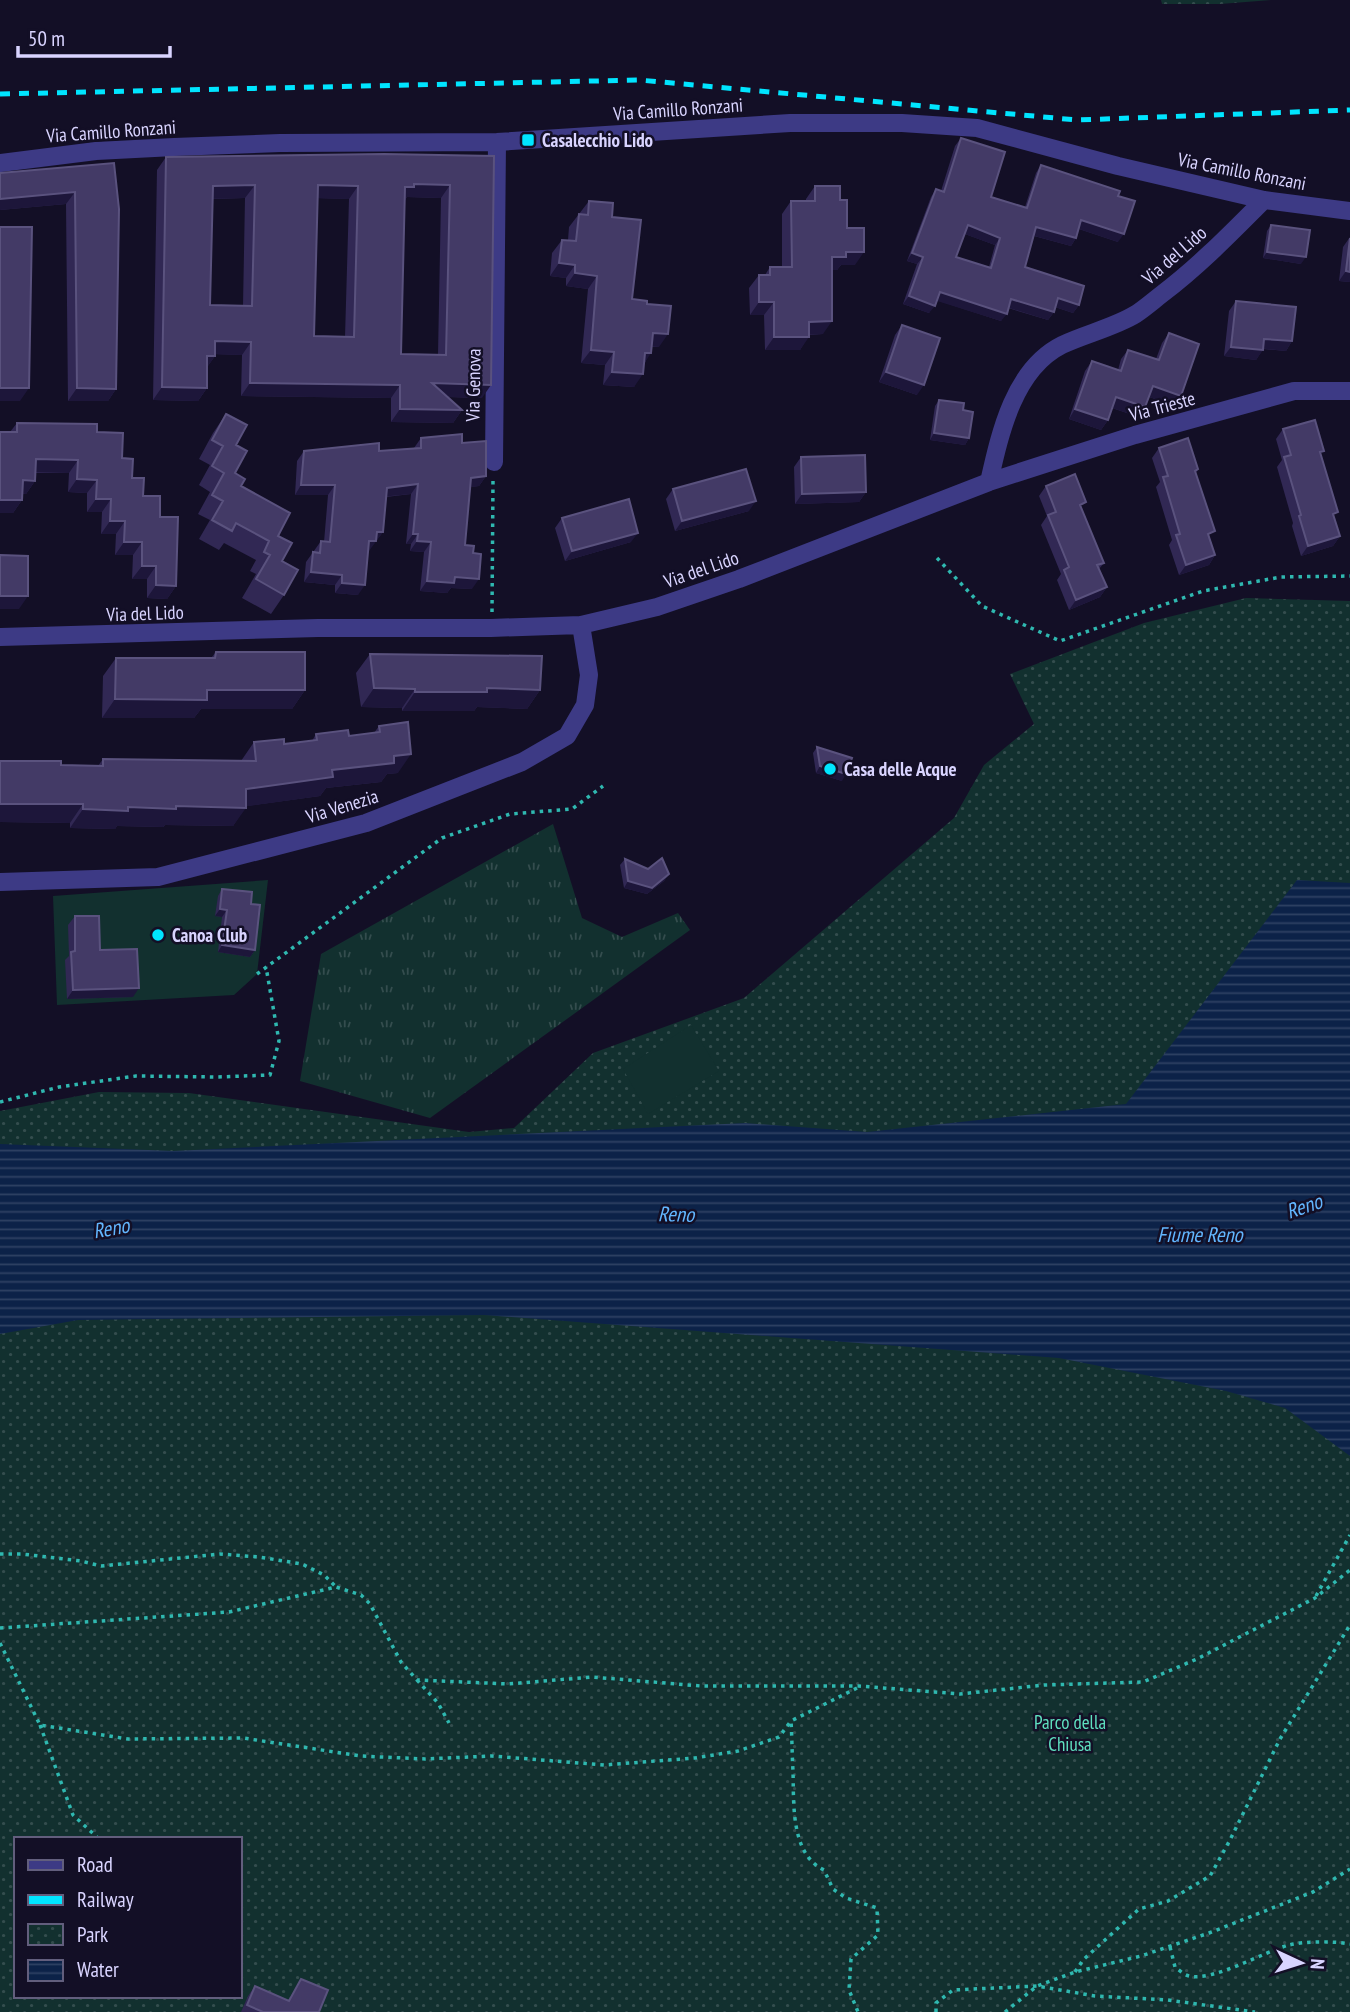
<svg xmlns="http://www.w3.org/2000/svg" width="1350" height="2012" viewBox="0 0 1350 2012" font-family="'PT Sans Narrow',sans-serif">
<defs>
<pattern id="grass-tufts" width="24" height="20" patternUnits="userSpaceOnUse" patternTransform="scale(1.75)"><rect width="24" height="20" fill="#12302f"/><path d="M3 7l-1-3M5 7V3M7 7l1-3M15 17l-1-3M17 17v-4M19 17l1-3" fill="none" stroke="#344d4e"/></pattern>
<pattern id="park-dots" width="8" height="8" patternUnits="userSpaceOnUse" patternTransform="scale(1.75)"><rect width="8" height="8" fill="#12302f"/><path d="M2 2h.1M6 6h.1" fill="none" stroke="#344d4e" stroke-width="1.8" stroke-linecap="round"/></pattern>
<pattern id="water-rules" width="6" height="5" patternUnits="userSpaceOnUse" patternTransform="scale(1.75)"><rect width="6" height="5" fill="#0c2248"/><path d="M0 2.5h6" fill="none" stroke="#2f4163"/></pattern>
</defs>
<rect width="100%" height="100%" fill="#130f26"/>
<!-- grass -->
<path fill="url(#grass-tufts)" d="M 553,824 L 582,918 L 622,937 L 678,913 L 690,930 L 430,1118 L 300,1081 L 321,954 Z"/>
<!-- park -->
<path fill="url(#park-dots)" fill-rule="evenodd" d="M 1161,0 L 1271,0 L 1220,4 L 1162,4 Z
M 1246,598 L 1350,601 L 1350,2012 L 0,2012 L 0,1111 L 99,1092 L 189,1093 L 469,1132 L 514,1128 L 593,1053 L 744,998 L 954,818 L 984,765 L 1034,724 L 1010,674 L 1144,623 ZM 16,1839 L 240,1839 L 240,1996 L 16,1996 Z"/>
<!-- garden -->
<path fill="#12302f" d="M 268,880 L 257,974 L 234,995 L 57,1005 L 53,896 Z
M 691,1025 L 719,1071 L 648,1114 L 623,1069 Z"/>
<!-- water -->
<path fill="url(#water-rules)" d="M 1297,880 L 1350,883 L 1350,1456 L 1285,1408 L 1226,1391 L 1059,1358 L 484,1315 L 78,1320 L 0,1334 L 0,1144 L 173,1151 L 745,1123 L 867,1132 L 1126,1104 Z"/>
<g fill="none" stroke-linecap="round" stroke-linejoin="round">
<!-- path -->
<path stroke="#2fb8b0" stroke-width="3.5" stroke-dasharray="3.5 5" stroke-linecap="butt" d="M 937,558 L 982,606 L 1060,641 L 1203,591 L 1281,577 L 1350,576
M 492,612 L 493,480
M 257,974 L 442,838 L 510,814 L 572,809 L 603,786
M 0,1102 L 59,1087 L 136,1076 L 217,1077 L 270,1075 L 279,1041 L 266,967
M 0,1554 L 22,1554 L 81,1561 L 101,1566 L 220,1554 L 259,1557 L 302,1564 L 324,1575 L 336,1587
M 1316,1596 L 1350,1535
M 0,1628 L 229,1612 L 336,1587 L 361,1595 L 370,1604 L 401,1662 L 417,1680 L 508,1684 L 592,1677 L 701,1686 L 859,1686 L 960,1694 L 1044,1685 L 1143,1682 L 1197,1659 L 1315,1598 L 1350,1570
M 0,1643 L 40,1725 L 128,1739 L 243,1738 L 361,1756 L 425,1759 L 492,1756 L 604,1765 L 695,1758 L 738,1751 L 779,1737 L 791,1721
M 417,1680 L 438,1703 L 449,1723
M 857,1688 L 791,1721 C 792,1737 792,1754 793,1771 C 794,1802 790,1854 824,1870 L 833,1889 L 846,1898 L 877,1908 L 878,1935 L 851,1959 L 849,1990 L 858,2012
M 40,1725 L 73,1815 L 99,1839
M 1170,1947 L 1175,1967 C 1179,1970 1184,1975 1189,1976 C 1213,1982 1265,1951 1289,1945 C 1306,1941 1333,1941 1350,1944
M 1075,1972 L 1083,1960 L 1139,1909 L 1168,1901 L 1210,1876 L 1230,1840 L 1280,1739 L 1350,1625
M 936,2012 L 936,2003 L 953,1990 L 1037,1986 L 1095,1996 L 1168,2000 L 1255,2012
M 1005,2012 L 1037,1986 L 1075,1972 L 1141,1956 L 1209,1933 L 1313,1892 L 1350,1869"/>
<!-- minor -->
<path stroke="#3d3a85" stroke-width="18" d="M 0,163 L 96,151 L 174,147 L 280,143 L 497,142 L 790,123 L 902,123 L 977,128 L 1118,166 L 1264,200 L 1350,211
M 494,462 L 497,142
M 989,482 C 1000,433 1014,369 1062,345 C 1085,334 1115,327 1136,314 C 1145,308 1153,301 1162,294 C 1199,266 1231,233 1264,200
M 0,637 L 318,628 L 491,628 L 581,625 L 657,607 L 739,579 L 989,482 L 1135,435 L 1294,391 L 1350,391
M 0,882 L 158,877 L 366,823 L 522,762 L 567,736 L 585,705 L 589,675 L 581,625"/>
<!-- rail -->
<path stroke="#00e5ff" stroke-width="5" stroke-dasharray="10 9" stroke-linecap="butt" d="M 0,94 L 639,80 L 1077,120 L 1350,110"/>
</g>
<!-- wall -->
<path fill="#312854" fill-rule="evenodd" d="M 961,138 L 991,197 L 1025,207 L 1036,173 L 1041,165 L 1118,196 L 1118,242 L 1079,229 L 1076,238 L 1071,246 L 1034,236 L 1025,267 L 1079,305 L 1073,313 L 1055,307 L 1054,312 L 1048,320 L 1008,308 L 1001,321 L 936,300 L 929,313 L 903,304 L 917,264 L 907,261 L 931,197 L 936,189 L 941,191 L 955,146 ZM 965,234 L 995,245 L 989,267 L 956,257 Z
M 494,156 L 482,398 L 447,397 L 462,410 L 453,423 L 391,422 L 391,398 L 241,396 L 242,355 L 215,354 L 215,356 L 207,367 L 207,388 L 198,401 L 153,400 L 157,170 L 166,157 ZM 407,197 L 441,198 L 438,355 L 401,354 L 405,200 ZM 245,198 L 243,306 L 210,305 L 213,199 ZM 317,198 L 349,199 L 345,337 L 314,336 Z
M 114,163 L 116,389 L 108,401 L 68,401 L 66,204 L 0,210 L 0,173 Z
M 815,186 L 840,200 L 855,265 L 841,265 L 837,270 L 832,270 L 823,334 L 809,335 L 800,350 L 765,350 L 764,315 L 750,315 L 749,288 L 759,275 L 765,275 L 770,267 L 782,267 L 782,214 L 791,201 L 806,201 L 806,199 Z
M 589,201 L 612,217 L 632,299 L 647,304 L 659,347 L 652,347 L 634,387 L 603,385 L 605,365 L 581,363 L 588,289 L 566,286 L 566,278 L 550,276 L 552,253 L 562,240 L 568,240 L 569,227 Z
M 1271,225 L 1301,264 L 1263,258 L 1267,231 Z
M 1350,237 L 1350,282 L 1339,281 L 1343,247 Z
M 1236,301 L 1292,341 L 1286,351 L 1263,349 L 1256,360 L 1224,356 L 1229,311 Z
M 902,325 L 917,395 L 879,382 L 895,335 Z
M 1169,333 L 1174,405 L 1149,397 L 1145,407 L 1139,417 L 1112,408 L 1108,420 L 1101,430 L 1069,419 L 1085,371 L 1092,361 L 1118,370 L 1121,359 L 1128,350 L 1156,359 L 1162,343 Z
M 939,400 L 963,410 L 969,438 L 965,445 L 930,440 L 935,406 Z
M 226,414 L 236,445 L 235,473 L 241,486 L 278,536 L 282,561 L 284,595 L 271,614 L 242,598 L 256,574 L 250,571 L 256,560 L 224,543 L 219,550 L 199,539 L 210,520 L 198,514 L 210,492 L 199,485 L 210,465 L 199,459 L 213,433 Z
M 17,423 L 97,432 L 122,458 L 132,478 L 143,496 L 160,517 L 176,586 L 167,599 L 147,598 L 147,579 L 132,579 L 133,555 L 115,555 L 116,534 L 101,534 L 102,512 L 87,512 L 87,493 L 68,492 L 69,473 L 35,473 L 35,481 L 26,494 L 22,494 L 22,500 L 13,513 L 0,513 L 0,432 L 10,432 Z
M 1283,429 L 1321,456 L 1334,517 L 1340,536 L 1333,546 L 1301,556 L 1292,526 L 1293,523 L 1277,467 L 1282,460 L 1276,439 Z
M 421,438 L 462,443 L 486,476 L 479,486 L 470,487 L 465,545 L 472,589 L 451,588 L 447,593 L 420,591 L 424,552 L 410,551 L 411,544 L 406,544 L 411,494 L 386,497 L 383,532 L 368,551 L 358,595 L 335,593 L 335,585 L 304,582 L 306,562 L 321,541 L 324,542 L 328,495 L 295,495 L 297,461 L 304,451 L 379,451 L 414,448 Z
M 1159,448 L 1198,469 L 1196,473 L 1210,539 L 1215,555 L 1209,565 L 1179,575 L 1169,545 L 1172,540 L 1156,487 L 1160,482 L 1152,458 Z
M 801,457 L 866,492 L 859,502 L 795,504 L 794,467 Z
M 1046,486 L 1082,509 L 1104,563 L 1099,569 L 1107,587 L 1100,597 L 1069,610 L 1057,580 L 1061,574 L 1041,525 L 1047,516 L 1039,496 Z
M 673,489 L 749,511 L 675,531 L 666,499 Z
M 562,518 L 631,542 L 565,561 L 555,528 Z
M 216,652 L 305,690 L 292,709 L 201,709 L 194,718 L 102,718 L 103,676 L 116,658 L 211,658 Z
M 370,654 L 540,690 L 527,709 L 477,707 L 474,711 L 402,711 L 402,708 L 361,707 L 356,673 Z
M 379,726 L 398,773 L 387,774 L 381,782 L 326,788 L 320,796 L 246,806 L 233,826 L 165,825 L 163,827 L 117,826 L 115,829 L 70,828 L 70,823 L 0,822 L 0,761 L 61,765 L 98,766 L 103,759 L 241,761 L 254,742 L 284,744 L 312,741 L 316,734 L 349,736 L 374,733 Z
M 817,747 L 842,781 L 816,773 L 813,753 Z
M 625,859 L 648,869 L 669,874 L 664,881 L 647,894 L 624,888 L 620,865 Z
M 222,889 L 251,904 L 255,950 L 250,957 L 218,952 L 222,917 L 215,916 L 218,896 Z
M 75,916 L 100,950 L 133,997 L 67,999 L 65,960 L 69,956 L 68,925 Z
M 301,1979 L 319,2012 L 241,2012 L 248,1996 L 255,1986 L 288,2001 Z"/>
<!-- shaded-wall -->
<path fill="#1d163a" d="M 414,184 L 450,185 L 441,198 L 407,197 L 405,200 L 405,187 Z
M 255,185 L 245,198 L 204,199 L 213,186 Z
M 318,185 L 358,186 L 349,199 L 308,198 Z
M 75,192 L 66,204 L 0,210 L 0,199 Z
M 1081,220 L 1124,234 L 1118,242 L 1076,228 Z
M 968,225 L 1000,238 L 995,245 L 962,233 Z
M 1036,227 L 1076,238 L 1071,246 L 1031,235 Z
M 846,252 L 864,252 L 855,265 L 841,265 L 837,270 L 822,270 L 832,257 Z
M 1267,252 L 1306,257 L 1301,264 L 1263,258 Z
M 912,253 L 923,257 L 917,264 L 907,261 Z
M 559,263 L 575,265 L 566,278 L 550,276 Z
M 1346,271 L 1350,272 L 1350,282 L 1339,281 Z
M 575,273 L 597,276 L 588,289 L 566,286 Z
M 940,292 L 1007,314 L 1001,321 L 934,300 Z
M 909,296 L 935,306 L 929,313 L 903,304 Z
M 1058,298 L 1079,305 L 1073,313 L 1052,306 Z
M 1011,299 L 1054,312 L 1048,320 L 1006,307 Z
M 759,302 L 774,302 L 764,315 L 750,315 Z
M 832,321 L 823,334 L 800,335 L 809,322 Z
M 653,333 L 668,334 L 659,347 L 644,346 Z
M 774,337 L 809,337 L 800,350 L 765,350 Z
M 1264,339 L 1292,341 L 1286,351 L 1257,348 Z
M 215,341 L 251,342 L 242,355 L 206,354 Z
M 1231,347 L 1263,350 L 1256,360 L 1224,356 Z
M 591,350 L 614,352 L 605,365 L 581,363 Z
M 645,353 L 651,353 L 642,367 Z
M 207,356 L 215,356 L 206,369 Z
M 612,372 L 643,374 L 634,387 L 603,385 Z
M 886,372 L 924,385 L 917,395 L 879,382 Z
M 250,383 L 400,385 L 391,398 L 241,396 Z
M 432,383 L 491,385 L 482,398 L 422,396 Z
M 1153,386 L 1181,396 L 1174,405 L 1146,396 Z
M 162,387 L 207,388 L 198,401 L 153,400 Z
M 0,388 L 29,388 L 20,401 L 0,401 Z
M 77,388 L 116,389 L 108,401 L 68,401 Z
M 1116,397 L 1145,407 L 1139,417 L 1109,407 Z
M 400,409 L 462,410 L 453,423 L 391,422 Z
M 1075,409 L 1108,420 L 1101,430 L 1069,419 Z
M 934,433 L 969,438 L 965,445 L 930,440 Z
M 36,459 L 78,460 L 69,473 L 26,472 Z
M 486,476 L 479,486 L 464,488 L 471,478 Z
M 77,479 L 97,480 L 87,493 L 68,492 Z
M 23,480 L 35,481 L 26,494 L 14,493 Z
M 418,484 L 411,494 L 380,497 L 387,488 Z
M 301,485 L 335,485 L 328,495 L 295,495 Z
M 866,492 L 859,502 L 795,504 L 802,494 Z
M 96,499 L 111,499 L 102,512 L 87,512 Z
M 0,500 L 22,500 L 13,513 L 0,513 Z
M 756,501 L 749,511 L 675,531 L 682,521 Z
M 110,521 L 125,521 L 116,534 L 101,534 Z
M 377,532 L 383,532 L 369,551 L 362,551 Z
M 638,533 L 631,542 L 565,561 L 572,551 Z
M 413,534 L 418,534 L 411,544 L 406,544 Z
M 1340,536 L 1333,546 L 1301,556 L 1308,546 Z
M 417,541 L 431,542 L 424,552 L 410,551 Z
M 124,542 L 142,542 L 133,555 L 115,555 Z
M 1215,555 L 1209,565 L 1179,575 L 1186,565 Z
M 142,566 L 156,566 L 147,579 L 132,579 Z
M 311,572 L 342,575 L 335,585 L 304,582 Z
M 455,577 L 479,579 L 472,589 L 451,588 L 447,593 L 420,591 L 427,581 Z
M 342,583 L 365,585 L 358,595 L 335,593 Z
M 156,585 L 176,586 L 167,599 L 147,598 Z
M 1107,587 L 1100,597 L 1069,610 L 1076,600 Z
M 0,596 L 28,596 L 19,609 L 0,609 Z
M 374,688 L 415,689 L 402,708 L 361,707 Z
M 487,688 L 540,690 L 527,709 L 477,707 L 474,711 L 402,711 L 415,692 Z
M 207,690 L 305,690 L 292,709 L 201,709 L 194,718 L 102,718 L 115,699 Z
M 411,754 L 398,773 L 387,774 L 381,782 L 326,788 L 320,796 L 234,808 L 246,808 L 233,826 L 165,825 L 163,827 L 117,826 L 115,829 L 70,828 L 83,809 L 128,807 L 246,789 L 394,756 Z
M 820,766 L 846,774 L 842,781 L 816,773 Z
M 0,804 L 83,804 L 70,823 L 0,822 Z
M 669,874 L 664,881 L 647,894 L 624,888 L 628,881 Z
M 220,909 L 227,910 L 222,917 L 215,916 Z
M 222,945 L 255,950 L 250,957 L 218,952 Z
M 139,988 L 133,997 L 67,999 L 73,990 Z"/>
<!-- building -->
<path fill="#433a66" stroke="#5a527e" stroke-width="2" fill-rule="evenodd" d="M 961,138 L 1005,152 L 991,197 L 1027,208 L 1041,165 L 1120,191 L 1118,196 L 1135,201 L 1124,234 L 1081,220 L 1076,238 L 1036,227 L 1025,267 L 1084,286 L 1079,305 L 1058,298 L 1054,312 L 1011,299 L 1007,314 L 940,292 L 935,306 L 909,296 L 923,257 L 912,253 L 936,189 L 944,192 ZM 968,225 L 1000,238 L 991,268 L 956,257 Z
M 384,154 L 494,156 L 491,385 L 432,383 L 462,410 L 400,409 L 400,385 L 250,383 L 251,342 L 215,341 L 215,356 L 207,356 L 207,388 L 162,387 L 166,157 ZM 414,184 L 450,185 L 446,355 L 401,354 L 405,187 L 414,187 ZM 255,185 L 252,306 L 210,305 L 213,186 ZM 318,185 L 358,186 L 354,337 L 314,336 Z
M 114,163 L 119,209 L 116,389 L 77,388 L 75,192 L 0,199 L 0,173 Z
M 815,186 L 840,186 L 840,200 L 847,200 L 847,228 L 864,228 L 864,252 L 846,252 L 846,257 L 832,257 L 832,321 L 809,322 L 809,337 L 774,337 L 774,302 L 759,302 L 759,275 L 770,275 L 770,267 L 792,267 L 791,201 L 815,201 Z
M 589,201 L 613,203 L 612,217 L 641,220 L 632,299 L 647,301 L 647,304 L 671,306 L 668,334 L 653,333 L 651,353 L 645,353 L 643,374 L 612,372 L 614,352 L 591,350 L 597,276 L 575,273 L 575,265 L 559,263 L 562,240 L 576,241 L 579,214 L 588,215 Z
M 1271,225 L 1310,230 L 1306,257 L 1267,252 Z
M 0,227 L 32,227 L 29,388 L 0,388 Z
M 1350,238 L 1350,272 L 1346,271 Z
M 1236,301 L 1296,307 L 1292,341 L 1264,339 L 1263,350 L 1231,347 Z
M 902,325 L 940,338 L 924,385 L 886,372 Z
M 1169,333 L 1199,344 L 1181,396 L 1153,386 L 1145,407 L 1116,397 L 1108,420 L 1075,409 L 1092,361 L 1121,371 L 1128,350 L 1159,360 Z
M 939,400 L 964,403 L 963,410 L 973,412 L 969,438 L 934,433 Z
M 226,414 L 247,425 L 236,445 L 247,451 L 235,473 L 245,479 L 241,486 L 290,513 L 278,536 L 292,543 L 282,561 L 298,570 L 284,595 L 256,579 L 270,555 L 264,552 L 269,541 L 236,523 L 232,531 L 212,520 L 223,501 L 212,495 L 224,473 L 212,466 L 223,446 L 212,440 Z
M 1315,420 L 1324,451 L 1320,452 L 1338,512 L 1333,514 L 1340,536 L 1308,546 L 1299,516 L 1301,515 L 1284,457 L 1291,455 L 1283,429 Z
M 17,423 L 97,424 L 97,432 L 123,433 L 122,458 L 133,459 L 132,478 L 144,478 L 143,496 L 160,496 L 160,517 L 178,517 L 176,586 L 156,585 L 156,566 L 142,566 L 142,542 L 124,542 L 125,521 L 110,521 L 111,499 L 96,499 L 97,480 L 77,479 L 78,460 L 36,459 L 35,481 L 23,480 L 22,500 L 0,500 L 0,432 L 17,432 Z
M 462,434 L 462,443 L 486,441 L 486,476 L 471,478 L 465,545 L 474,546 L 473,553 L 481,554 L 479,579 L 455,577 L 454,583 L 427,581 L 431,542 L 417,541 L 418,534 L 413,534 L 418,484 L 387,488 L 383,532 L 377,532 L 376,541 L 369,541 L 365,585 L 342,583 L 342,575 L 311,572 L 313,552 L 320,553 L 321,541 L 330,542 L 335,485 L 301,485 L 304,451 L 379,443 L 379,451 L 421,448 L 421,438 Z
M 1188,438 L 1198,469 L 1195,471 L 1215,531 L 1208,534 L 1215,555 L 1186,565 L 1176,535 L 1180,534 L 1163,477 L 1168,476 L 1159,448 Z
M 865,455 L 866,492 L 802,494 L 801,457 Z
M 746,469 L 756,501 L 682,521 L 673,489 Z
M 1075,474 L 1086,502 L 1080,505 L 1104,563 L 1097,565 L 1107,587 L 1076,600 L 1064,570 L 1069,567 L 1048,515 L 1056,512 L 1046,486 Z
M 629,499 L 638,533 L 572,551 L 562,518 Z
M 0,555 L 28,556 L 28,596 L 0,596 Z
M 216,652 L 305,652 L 305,690 L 207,690 L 207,700 L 115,699 L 116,658 L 215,658 Z
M 370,654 L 542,656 L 540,690 L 487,688 L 487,692 L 415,692 L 415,689 L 374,688 Z
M 408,722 L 411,754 L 394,756 L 394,763 L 332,770 L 333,777 L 246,789 L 246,808 L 176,806 L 176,809 L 128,807 L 128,811 L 83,809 L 83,804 L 0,804 L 0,761 L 61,761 L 61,765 L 103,766 L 103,759 L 256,761 L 254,742 L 284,739 L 284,744 L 317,740 L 316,734 L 348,730 L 349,736 L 380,732 L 379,726 Z
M 817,747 L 852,758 L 846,774 L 820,766 Z
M 662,858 L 669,874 L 652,888 L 628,881 L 625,859 L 648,869 Z
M 222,889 L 252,892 L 251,904 L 260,905 L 255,950 L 222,945 L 227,910 L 220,909 Z
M 75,916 L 99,916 L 100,950 L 137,949 L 139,988 L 73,990 L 71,952 L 75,951 Z
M 301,1979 L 328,1990 L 319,2012 L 263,2012 L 247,2005 L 255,1986 L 289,2001 Z"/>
<!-- markers -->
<g fill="#00e5ff" stroke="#130f26" stroke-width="2.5">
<rect x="521" y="133" width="14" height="14" rx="3.5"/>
<circle cx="830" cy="769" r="7"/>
<circle cx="158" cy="935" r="7"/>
</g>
<g text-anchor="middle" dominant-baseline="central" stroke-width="5" stroke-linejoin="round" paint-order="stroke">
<!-- street labels -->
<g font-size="19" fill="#d9d4ff" stroke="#130f26">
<text transform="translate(678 109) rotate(-4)">Via Camillo Ronzani</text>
<text transform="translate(111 131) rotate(-4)">Via Camillo Ronzani</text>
<text transform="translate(1242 171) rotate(11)">Via Camillo Ronzani</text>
<text transform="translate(1174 255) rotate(-41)">Via del Lido</text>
<text transform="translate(473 385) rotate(-89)">Via Genova</text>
<text transform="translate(1162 406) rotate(-15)">Via Trieste</text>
<text transform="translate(701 569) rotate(-19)">Via del Lido</text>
<text transform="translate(145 613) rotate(-2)">Via del Lido</text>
<text transform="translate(342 806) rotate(-17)">Via Venezia</text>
</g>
<!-- poi labels -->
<g font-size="19" font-weight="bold" fill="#d9d4ff" stroke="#130f26" text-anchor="start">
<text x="542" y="140">Casalecchio Lido</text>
<text x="844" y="769">Casa delle Acque</text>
<text x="172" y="935">Canoa Club</text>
</g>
<!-- park labels -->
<g font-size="19" fill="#5fe0c0" stroke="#130f26">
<text x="1070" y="1722">Parco della<tspan x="1070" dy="22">Chiusa</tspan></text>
</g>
<!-- water labels -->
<g font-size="21" font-style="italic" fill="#62b6ff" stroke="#130f26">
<text transform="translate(1304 1206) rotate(-19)">Reno</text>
<text transform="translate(676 1214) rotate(1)">Reno</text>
<text transform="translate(111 1228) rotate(-10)">Reno</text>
<text x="1200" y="1234">Fiume Reno</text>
</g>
</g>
<!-- legend -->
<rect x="14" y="1837" width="228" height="161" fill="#130f26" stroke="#625e7d" stroke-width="2"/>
<rect x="28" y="1860" width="35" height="10" fill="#3d3a85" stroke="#625e7d" stroke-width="2"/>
<text x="77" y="1872" font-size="21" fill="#d9d4ff">Road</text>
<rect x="28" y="1895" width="35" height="10" fill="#00e5ff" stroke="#625e7d" stroke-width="2"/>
<text x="77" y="1907" font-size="21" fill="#d9d4ff">Railway</text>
<rect x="28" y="1924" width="35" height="21" fill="url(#park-dots)" stroke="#625e7d" stroke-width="2"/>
<text x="77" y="1942" font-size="21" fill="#d9d4ff">Park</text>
<rect x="28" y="1960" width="35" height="21" fill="url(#water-rules)" stroke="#625e7d" stroke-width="2"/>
<text x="77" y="1977" font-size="21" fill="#d9d4ff">Water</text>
<!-- north arrow -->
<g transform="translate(1301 1963) rotate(94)" stroke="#130f26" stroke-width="5" paint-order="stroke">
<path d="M0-5L12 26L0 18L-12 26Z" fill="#d9d4ff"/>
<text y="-10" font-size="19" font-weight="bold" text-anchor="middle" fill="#d9d4ff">N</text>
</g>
<!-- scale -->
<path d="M18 46v10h152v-10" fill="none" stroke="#d9d4ff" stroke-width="3.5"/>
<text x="28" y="46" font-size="21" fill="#d9d4ff" stroke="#130f26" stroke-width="5" paint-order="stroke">50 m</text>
</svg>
